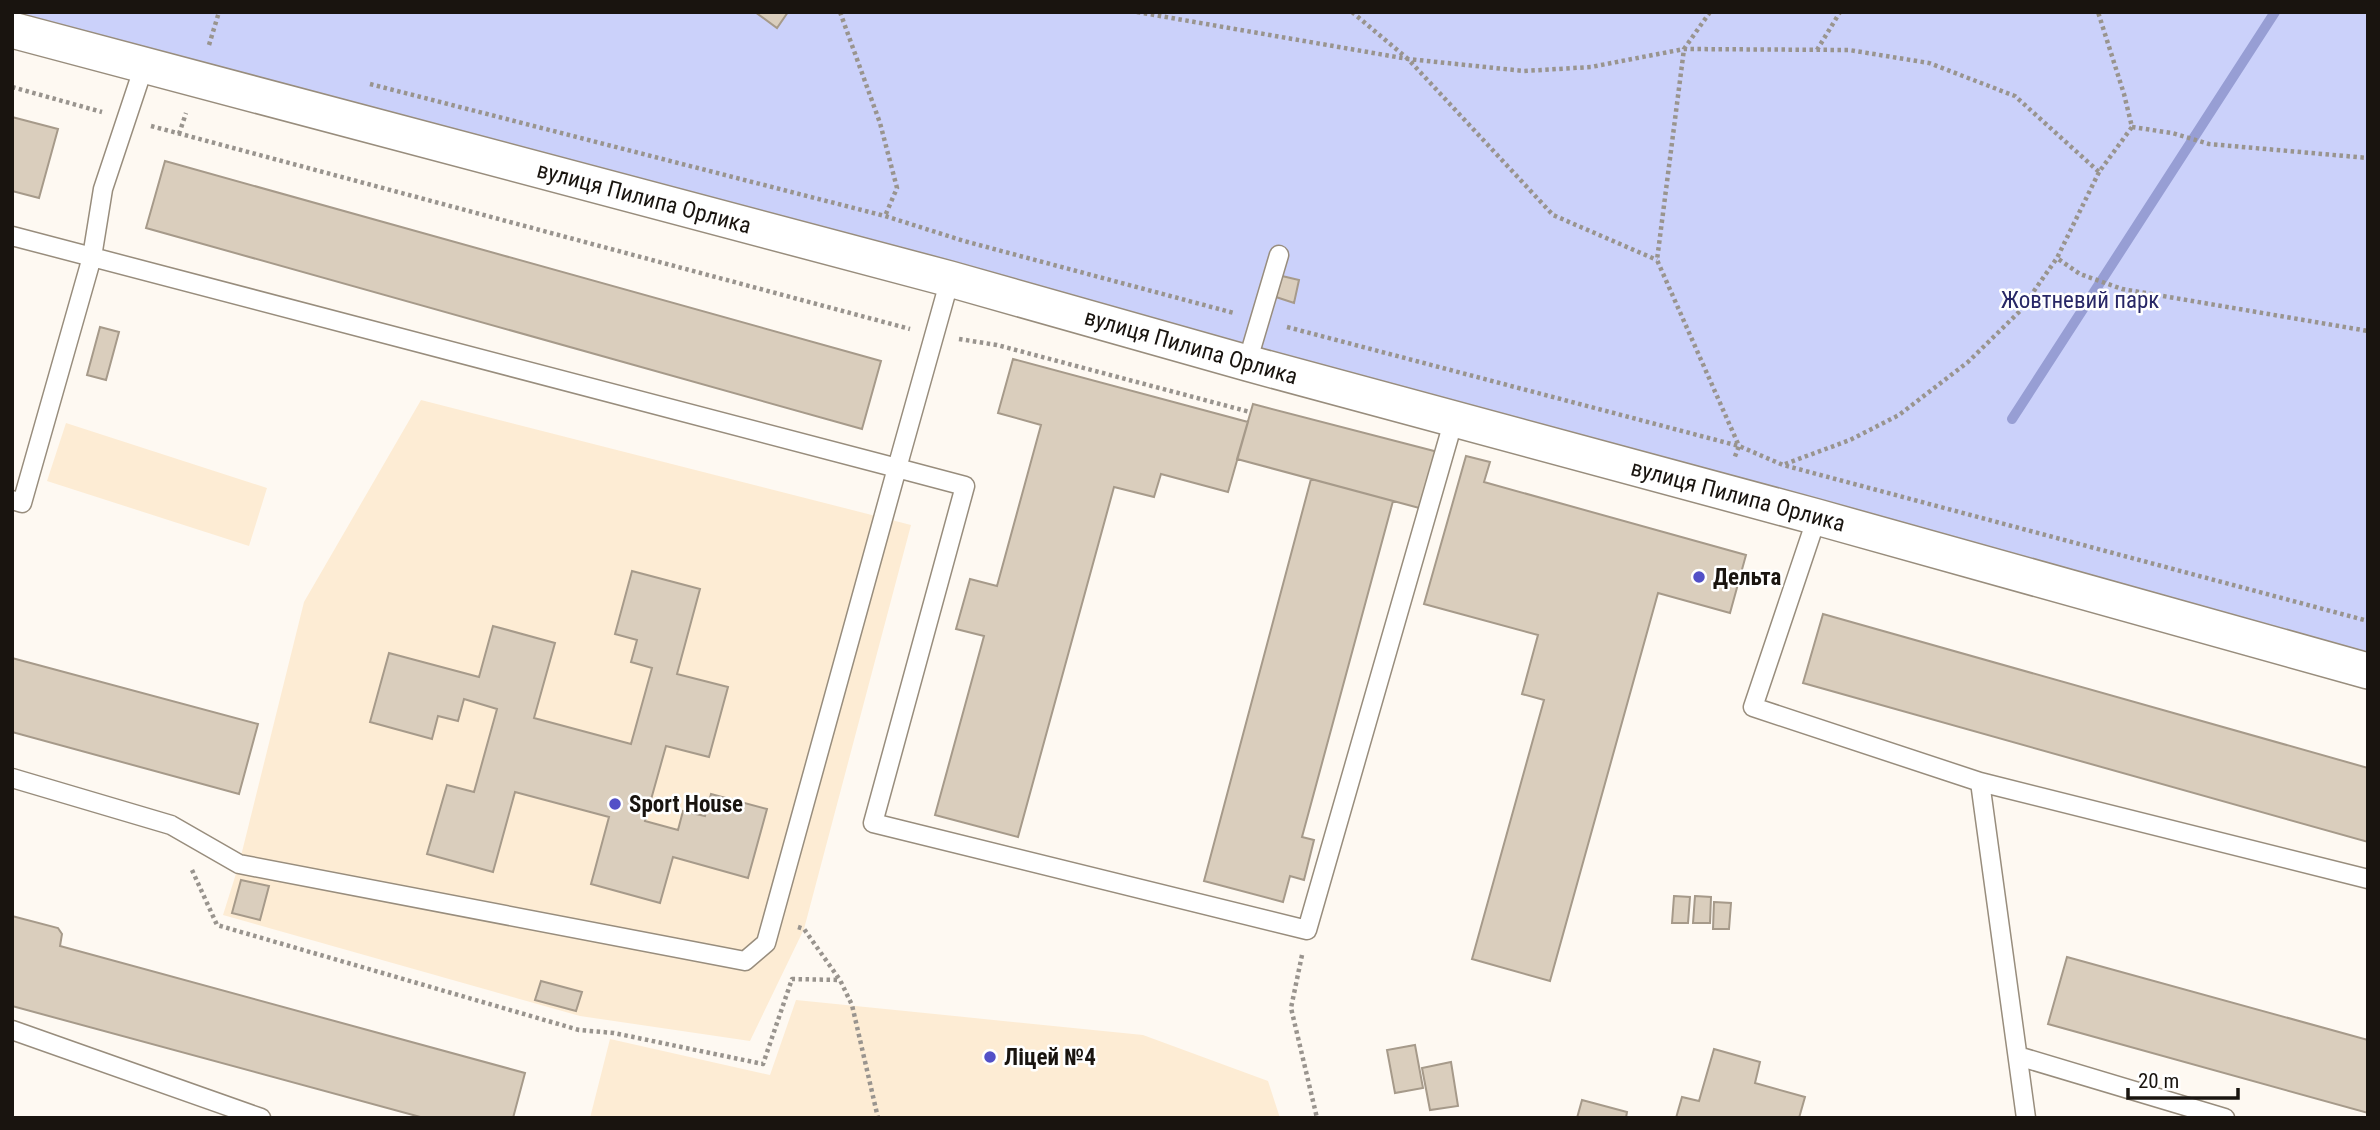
<svg xmlns="http://www.w3.org/2000/svg" width="2380" height="1130" viewBox="0 0 2380 1130" font-family="'Roboto Condensed',sans-serif">
<rect width="100%" height="100%" fill="#fef9f2"/>
<!-- built -->
<path fill="#fdecd4" d="M 421,400 L 911,525 L 804,929 L 750,1041 L 580,1016 L 223,915 L 239,864 L 304,602 Z
M 66,423 L 267,488 L 249,546 L 47,481 Z
M 796,1000 L 1143,1035 L 1268,1081 L 1280,1118 L 590,1118 L 610,1039 L 770,1075 Z"/>
<!-- green -->
<path fill="#cbd1fa" d="M 12,12 L 2368,12 L 2368,674 L 12,32 Z"/>
<g fill="none" stroke-linecap="round" stroke-linejoin="round">
<!-- stream -->
<path stroke="#979ed4" stroke-width="10" d="M 2012,419 L 2275,12"/>
</g>
<!-- building -->
<path fill="#dacebd" stroke="#a69a8a" stroke-width="2" d="M 755,12 L 788,12 L 777,28 Z
M 12,117 L 58,129 L 39,198 L 12,191 Z
M 165,161 L 881,361 L 862,429 L 146,228 Z
M 1282,276 L 1299,280 L 1294,303 L 1276,297 Z
M 100,327 L 119,332 L 106,380 L 87,375 Z
M 1013,359 L 1248,422 L 1228,492 L 1161,474 L 1154,497 L 1114,487 L 1018,837 L 935,815 L 984,636 L 956,629 L 970,579 L 997,586 L 1041,425 L 998,413 Z
M 1253,404 L 1438,452 L 1423,509 L 1237,459 Z
M 1466,456 L 1490,462 L 1484,482 L 1746,555 L 1730,613 L 1658,593 L 1550,981 L 1472,959 L 1544,700 L 1522,694 L 1538,635 L 1424,604 Z
M 1311,479 L 1393,501 L 1302,837 L 1314,840 L 1304,880 L 1290,876 L 1283,902 L 1204,881 Z
M 632,571 L 700,589 L 677,674 L 728,687 L 709,757 L 666,746 L 645,821 L 678,830 L 683,811 L 705,816 L 711,794 L 767,809 L 748,878 L 673,857 L 660,903 L 591,884 L 609,817 L 515,792 L 493,872 L 427,854 L 447,785 L 474,792 L 497,709 L 464,699 L 458,721 L 438,716 L 432,739 L 370,722 L 389,653 L 479,677 L 493,626 L 555,643 L 534,718 L 631,744 L 652,668 L 631,662 L 637,640 L 615,634 Z
M 1823,614 L 2368,768 L 2368,842 L 1803,683 Z
M 12,658 L 258,724 L 239,794 L 12,732 Z
M 241,880 L 269,886 L 260,920 L 232,913 Z
M 1674,896 L 1690,897 L 1688,923 L 1672,923 Z
M 1695,896 L 1711,897 L 1710,923 L 1693,923 Z
M 1714,902 L 1731,903 L 1729,929 L 1713,929 Z
M 12,916 L 58,928 L 62,934 L 60,946 L 525,1073 L 513,1118 L 424,1118 L 12,1006 Z
M 2067,957 L 2368,1040 L 2368,1113 L 2048,1024 Z
M 541,981 L 582,992 L 576,1011 L 535,1000 Z
M 1415,1045 L 1423,1088 L 1395,1093 L 1387,1050 Z
M 1714,1049 L 1760,1062 L 1755,1083 L 1805,1097 L 1799,1118 L 1676,1118 L 1682,1097 L 1699,1101 Z
M 1451,1062 L 1458,1106 L 1430,1110 L 1422,1068 Z
M 1582,1100 L 1627,1112 L 1626,1118 L 1577,1118 Z"/>
<g fill="none" stroke-linecap="round" stroke-linejoin="round">
<!-- service casing -->
<g stroke="#988d7d" stroke-width="21">
<path id="service" d="M 12,236 L 897,468 L 950,279
M 1247,363 L 1279,255
M 12,500 L 22,503 L 92,257 L 103,189 L 144,66
M 1817,517 L 1753,707 L 1980,782 L 2026,1118
M 12,778 L 171,825 L 239,864 L 745,961 L 766,943 L 897,468 L 965,486 L 873,823 L 1307,930 L 1454,419
M 1980,782 L 2368,879
M 12,1030 L 261,1118
M 2018,1056 L 2225,1118"/>
</g>
<!-- minor casing -->
<g stroke="#988d7d" stroke-width="38">
<path id="minor" d="M 12,30 L 950,279 L 1247,363 L 1817,517 L 2368,671"/>
</g>
<!-- path -->
<path stroke="#99948e" stroke-width="4.5" stroke-dasharray="3.5 3.5" stroke-linecap="butt" d="M 840,12 L 880,123 L 897,188 L 885,216
M 1137,12 L 1408,59 L 1524,71 L 1591,67 L 1684,49 L 1849,50 L 1929,63 L 2015,96 L 2099,172 L 2132,127 L 2124,94 L 2098,12
M 1352,12 L 1408,59 L 1553,215 L 1657,260
M 1710,12 L 1684,49 L 1657,260 L 1739,446 L 1734,459
M 209,45 L 219,12
M 1817,50 L 1840,12
M 370,84 L 885,216 L 964,241 L 1234,313
M 12,87 L 102,112
M 151,126 L 910,329
M 2132,127 L 2172,133 L 2209,144 L 2368,158
M 179,134 L 186,113
M 2099,172 L 2057,258 L 2080,274 L 2122,289 L 2368,331
M 1287,327 L 1739,446 L 1783,465 L 2368,621
M 959,339 L 997,345 L 1250,412
M 1785,464 L 1850,440 L 1899,415 L 1968,362 L 2020,311 L 2057,258
M 192,870 L 217,925 L 579,1030 L 614,1033 L 763,1064 L 792,979 L 840,980
M 798,927 L 804,929 L 840,980 L 852,1005 L 878,1118
M 1302,955 L 1291,1008 L 1317,1118"/>
<!-- service -->
<use href="#service" stroke="#fff" stroke-width="18"/>
<!-- minor -->
<use href="#minor" stroke="#fff" stroke-width="35"/>
</g>
<!-- markers -->
<g fill="#5350c7" stroke="#fff" stroke-width="2.5">
<circle cx="1699" cy="577" r="7"/>
<circle cx="615" cy="804" r="7"/>
<circle cx="990" cy="1057" r="7"/>
</g>
<g text-anchor="middle" dominant-baseline="central" stroke-width="5" stroke-linejoin="round" paint-order="stroke">
<!-- street labels -->
<g font-size="23" fill="#19140f" stroke="#fff">
<text transform="translate(644 198) rotate(15)">вулиця Пилипа Орлика</text>
<text transform="translate(1191 347) rotate(16)">вулиця Пилипа Орлика</text>
<text transform="translate(1738 496) rotate(15)">вулиця Пилипа Орлика</text>
</g>
<!-- park labels -->
<g font-size="23" fill="#282766" stroke="#fff">
<text x="2080" y="300">Жовтневий парк</text>
</g>
<!-- poi labels -->
<g font-size="23" font-weight="bold" fill="#19140f" stroke="#fff" text-anchor="start">
<text x="1713" y="577">Дельта</text>
<text x="629" y="804">Sport House</text>
<text x="1004" y="1057">Ліцей №4</text>
</g>
</g>
<!-- border -->
<rect width="2380" height="1130" fill="none" stroke="#19140f" stroke-width="28"/>
<!-- scale -->
<path d="M2128 1088v10h110v-10" fill="none" stroke="#19140f" stroke-width="3.5"/>
<text x="2138" y="1088" font-size="21" fill="#19140f" stroke="#ffffff" stroke-width="5" paint-order="stroke">20 m</text>
</svg>
